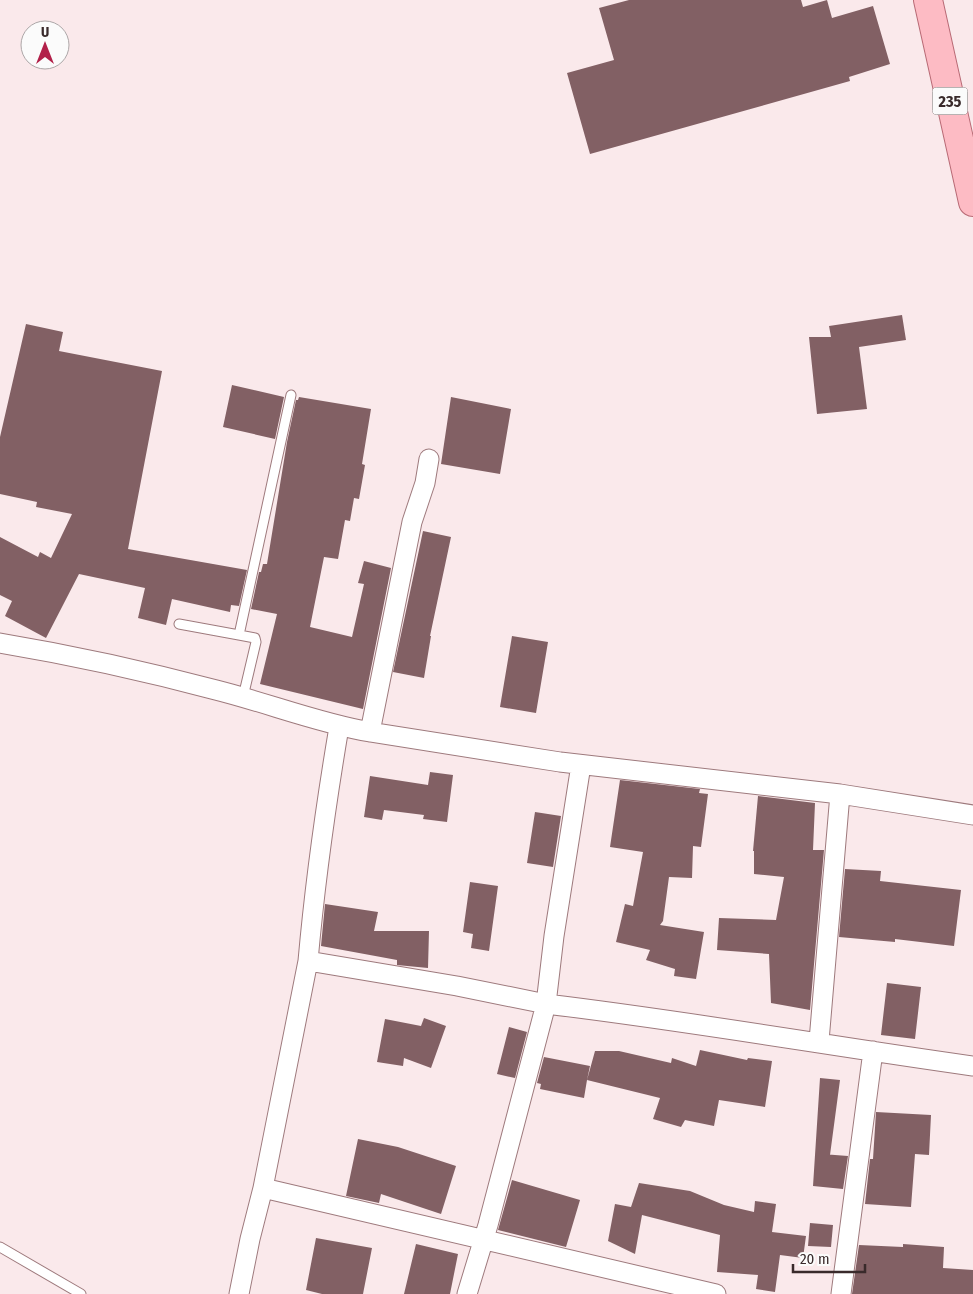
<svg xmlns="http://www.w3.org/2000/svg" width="973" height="1294" viewBox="0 0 973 1294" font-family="'Fira Sans Condensed',sans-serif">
<rect width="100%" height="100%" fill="#fae9eb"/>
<!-- building -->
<path fill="#826064" d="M 629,0 L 801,0 L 803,7 L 827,0 L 832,18 L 873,6 L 890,64 L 849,77 L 850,81 L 590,154 L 567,73 L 614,60 L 599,8 Z
M 902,315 L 906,340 L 859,347 L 867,409 L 817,414 L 809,337 L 831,337 L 829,326 Z
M 26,324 L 63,332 L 59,351 L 162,371 L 128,549 L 247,570 L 239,606 L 231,605 L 230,612 L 172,599 L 166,625 L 138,618 L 145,588 L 79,574 L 46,638 L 5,616 L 12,601 L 0,595 L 0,537 L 38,557 L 40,552 L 51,558 L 72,514 L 36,507 L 37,502 L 0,494 L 0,437 Z
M 232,385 L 284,397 L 275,439 L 223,427 Z
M 299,397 L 371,409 L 362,464 L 365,465 L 359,499 L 354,498 L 350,521 L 345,520 L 338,559 L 324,557 L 310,627 L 352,637 L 364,584 L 358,583 L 364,561 L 391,568 L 363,709 L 260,684 L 277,614 L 251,609 L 259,572 L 261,572 L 263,564 L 267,564 L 287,442 L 296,400 L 298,400 Z
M 451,397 L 511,409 L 500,474 L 441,464 Z
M 423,531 L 451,537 L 430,636 L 431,636 L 424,678 L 393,672 Z
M 512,636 L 548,642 L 536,713 L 500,707 Z
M 430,772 L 453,775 L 447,822 L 423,819 L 424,815 L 384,810 L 382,820 L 364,817 L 370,776 L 428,785 Z
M 620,780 L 700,789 L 699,793 L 708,794 L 701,847 L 693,846 L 692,878 L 669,877 L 663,921 L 660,925 L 704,932 L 696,979 L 674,976 L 675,969 L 646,960 L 650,950 L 616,942 L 625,904 L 633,906 L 643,852 L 610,847 Z
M 758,796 L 815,803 L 813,850 L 824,850 L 810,1010 L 771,1003 L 769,954 L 717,950 L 719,918 L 776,920 L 784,877 L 754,874 L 754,851 L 753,851 Z
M 535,812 L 561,816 L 553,867 L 527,863 Z
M 845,869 L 881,871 L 880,881 L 961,890 L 954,946 L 895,939 L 895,942 L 839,937 Z
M 470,882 L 498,886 L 489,951 L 471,948 L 473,934 L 463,932 Z
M 325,904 L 378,912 L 374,931 L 429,931 L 428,968 L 397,965 L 397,960 L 321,946 Z
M 887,983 L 921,987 L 915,1039 L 881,1035 Z
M 424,1018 L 446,1026 L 431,1068 L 404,1058 L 403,1066 L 377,1062 L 385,1019 L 421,1026 Z
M 509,1027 L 527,1032 L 515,1078 L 497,1074 Z
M 700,1050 L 747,1060 L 748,1058 L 772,1061 L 765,1107 L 719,1100 L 714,1126 L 685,1120 L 681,1127 L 653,1119 L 660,1098 L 587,1080 L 584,1098 L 540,1089 L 541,1084 L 537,1083 L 544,1057 L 590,1066 L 587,1080 L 595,1051 L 619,1051 L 671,1063 L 672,1058 L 696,1066 Z
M 820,1078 L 840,1080 L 830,1155 L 822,1154 L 848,1156 L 843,1189 L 813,1186 Z
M 876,1112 L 931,1115 L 929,1155 L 915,1154 L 911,1207 L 865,1204 L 870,1159 L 873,1159 Z
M 358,1139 L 398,1147 L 456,1166 L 441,1214 L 381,1194 L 379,1203 L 346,1196 Z
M 512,1180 L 580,1200 L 566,1247 L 498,1230 Z
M 639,1183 L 690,1191 L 724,1205 L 754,1212 L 755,1201 L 776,1204 L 772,1232 L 806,1236 L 803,1258 L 780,1255 L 775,1292 L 756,1289 L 758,1275 L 717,1272 L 720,1235 L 642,1215 L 635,1254 L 608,1241 L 615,1204 L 631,1207 Z
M 810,1223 L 833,1225 L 831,1247 L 808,1246 Z
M 316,1238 L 372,1248 L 363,1294 L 322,1294 L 306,1290 Z
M 416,1244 L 458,1254 L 450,1294 L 404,1294 Z
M 903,1244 L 944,1247 L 943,1268 L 973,1270 L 973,1294 L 852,1294 L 859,1245 L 903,1247 Z"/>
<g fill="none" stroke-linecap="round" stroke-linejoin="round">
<!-- service casing -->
<g stroke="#9e7a7d" stroke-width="11">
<path id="service" d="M 179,624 L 239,635 L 291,395
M 239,635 L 255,638 L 256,642 L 243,697
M 0,1247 L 81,1294"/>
</g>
<!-- minor casing -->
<g stroke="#9e7a7d" stroke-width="21">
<path id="minor" d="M 0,643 C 72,655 145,671 216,690 C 268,703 318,723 370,732 L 560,762 L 840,794 L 973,815
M 339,727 C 326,804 315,882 308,961 L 457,986 L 546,1004 L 554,936 L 581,765
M 370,732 L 412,522 L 425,483 L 429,459
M 819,1041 L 840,794
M 263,1188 L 308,961
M 239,1294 L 250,1239 L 263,1188 L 716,1294
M 467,1294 L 488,1225 L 546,1004 C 689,1021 830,1046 973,1066
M 841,1294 L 873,1051"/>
</g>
<!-- primary casing -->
<g stroke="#b86a75" stroke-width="30">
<path id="primary" d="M 928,0 L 973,202"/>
</g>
<!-- service -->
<use href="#service" stroke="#fff" stroke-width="9"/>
<!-- minor -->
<use href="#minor" stroke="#fff" stroke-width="19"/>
<!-- primary -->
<use href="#primary" stroke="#fdbbc4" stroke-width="28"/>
</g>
<g text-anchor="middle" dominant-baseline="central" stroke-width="5" stroke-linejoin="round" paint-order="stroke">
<!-- shield labels -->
<rect fill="#fbfbfb" stroke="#736969" stroke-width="1" x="932.5" y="87.5" width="35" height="27" rx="4"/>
<g font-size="16" font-weight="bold" fill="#392a2b">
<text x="950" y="101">235</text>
</g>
</g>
<!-- north arrow -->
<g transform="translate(45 45)"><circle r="24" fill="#fbfbfb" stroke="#ada7a8"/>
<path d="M0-4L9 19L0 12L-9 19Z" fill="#b22049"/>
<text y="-8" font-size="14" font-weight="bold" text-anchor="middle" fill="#392a2b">U</text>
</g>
<!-- scale -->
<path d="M793 1264v8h72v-8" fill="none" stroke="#392a2b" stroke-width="2.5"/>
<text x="800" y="1264" font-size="15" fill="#392a2b" stroke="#fbfbfb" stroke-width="4" paint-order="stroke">20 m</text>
</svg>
